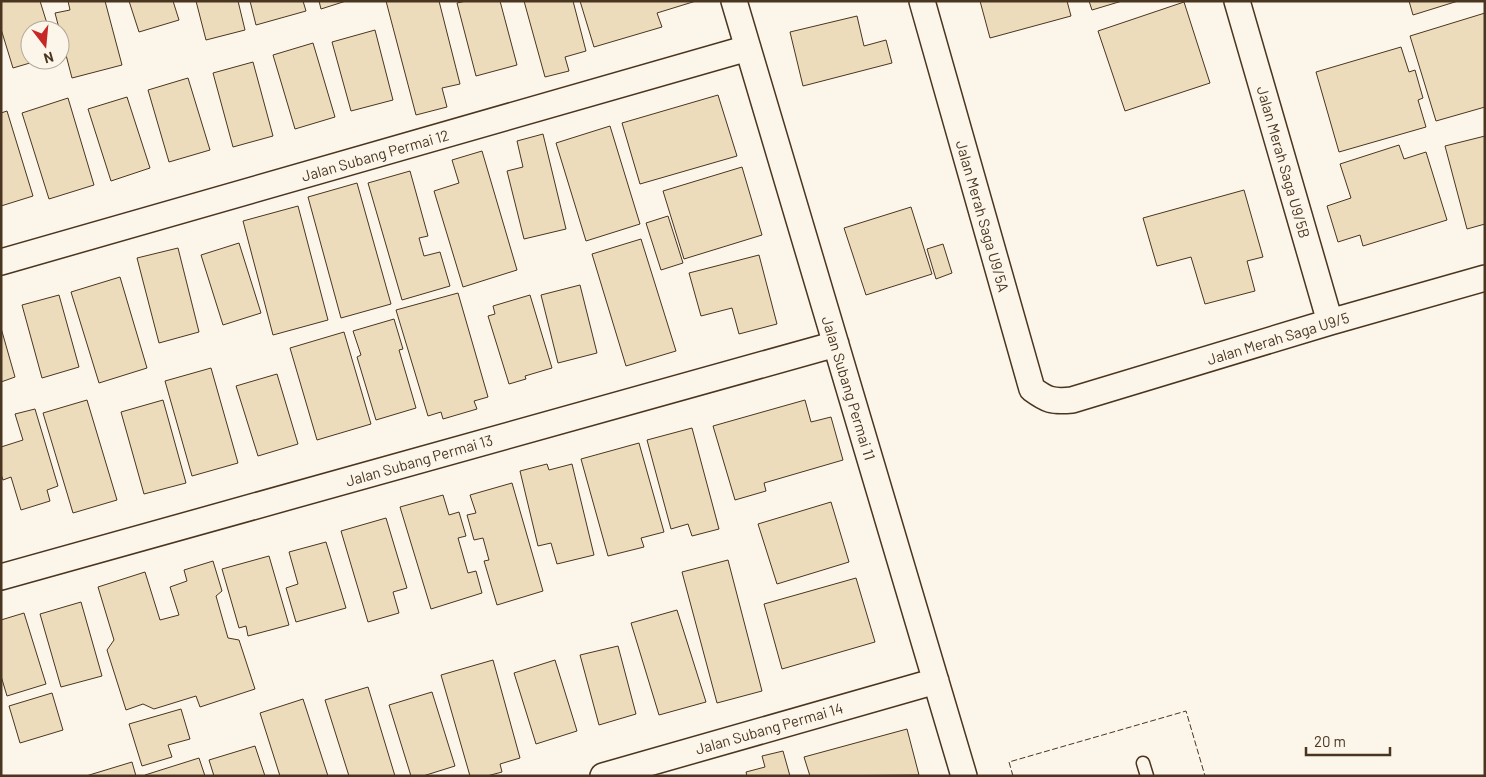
<svg xmlns="http://www.w3.org/2000/svg" width="1486" height="777" viewBox="0 0 1486 777" font-family="Barlow,sans-serif">
<rect width="100%" height="100%" fill="#fbf6e9"/>
<!-- building -->
<path fill="#ecdcbc" stroke="#4a3520" d="M 1,1 L 40,1 L 49,30 L 30,30 L 30,60 L 40,60 L 13,68 L 1,29 Z
M 68,1 L 105,1 L 122,65 L 72,78 L 55,13 L 70,10 Z
M 129,1 L 173,1 L 179,20 L 139,32 Z
M 196,1 L 238,1 L 245,30 L 206,40 Z
M 250,1 L 303,1 L 306,11 L 256,25 Z
M 319,1 L 346,1 L 321,9 Z
M 386,1 L 439,1 L 460,84 L 442,88 L 447,107 L 416,115 Z
M 466,1 L 500,1 L 517,65 L 476,76 L 457,3 Z
M 524,1 L 573,1 L 586,51 L 565,57 L 569,71 L 545,77 Z
M 580,1 L 696,1 L 657,13 L 662,27 L 594,47 Z
M 980,1 L 1067,1 L 1071,16 L 990,38 Z
M 1089,1 L 1122,1 L 1092,10 Z
M 1409,1 L 1458,1 L 1413,15 Z
M 1184,2 L 1210,83 L 1125,111 L 1098,31 Z
M 1485,13 L 1485,107 L 1436,121 L 1410,36 Z
M 857,16 L 864,46 L 886,40 L 892,63 L 803,86 L 790,32 Z
M 375,30 L 393,100 L 351,111 L 332,42 Z
M 313,43 L 335,117 L 295,129 L 273,55 Z
M 1401,47 L 1409,72 L 1415,70 L 1423,98 L 1418,100 L 1426,127 L 1339,152 L 1316,72 Z
M 253,62 L 273,136 L 233,147 L 213,73 Z
M 188,78 L 210,150 L 169,162 L 148,90 Z
M 718,95 L 737,156 L 640,184 L 622,123 Z
M 127,97 L 150,168 L 111,181 L 88,109 Z
M 68,98 L 94,185 L 49,199 L 22,113 Z
M 7,111 L 33,196 L 1,206 L 1,113 Z
M 610,126 L 640,224 L 586,241 L 556,143 Z
M 543,134 L 566,229 L 524,239 L 507,171 L 523,167 L 517,141 Z
M 1485,136 L 1485,224 L 1467,229 L 1445,146 Z
M 1399,145 L 1404,159 L 1426,152 L 1447,220 L 1363,246 L 1360,235 L 1338,242 L 1327,206 L 1351,198 L 1340,164 Z
M 482,151 L 517,270 L 463,287 L 434,191 L 459,183 L 452,160 Z
M 742,167 L 762,235 L 684,259 L 663,191 Z
M 410,171 L 428,236 L 419,238 L 424,256 L 440,252 L 450,286 L 402,300 L 368,183 Z
M 357,183 L 391,304 L 341,318 L 308,197 Z
M 1244,190 L 1263,257 L 1247,261 L 1255,291 L 1205,304 L 1191,257 L 1157,266 L 1143,218 Z
M 298,206 L 328,320 L 273,335 L 243,221 Z
M 911,207 L 932,274 L 866,295 L 844,228 Z
M 668,216 L 683,263 L 661,270 L 646,223 Z
M 641,239 L 676,351 L 626,366 L 592,254 Z
M 239,243 L 261,313 L 223,325 L 201,255 Z
M 943,244 L 952,273 L 936,279 L 927,249 Z
M 178,248 L 199,332 L 159,343 L 137,258 Z
M 759,255 L 777,324 L 739,334 L 732,308 L 701,316 L 689,273 Z
M 120,277 L 147,368 L 99,383 L 71,292 Z
M 580,285 L 597,353 L 558,363 L 541,295 Z
M 458,293 L 488,397 L 474,401 L 477,409 L 443,419 L 441,412 L 428,416 L 396,310 Z
M 59,295 L 79,367 L 42,378 L 22,305 Z
M 530,295 L 552,368 L 525,376 L 526,379 L 509,384 L 488,316 L 495,314 L 493,306 Z
M 394,319 L 403,349 L 399,350 L 416,408 L 376,420 L 357,357 L 361,355 L 353,331 Z
M 1,328 L 15,377 L 1,382 Z
M 344,332 L 371,424 L 317,440 L 290,348 Z
M 211,368 L 238,463 L 192,476 L 165,381 Z
M 277,374 L 298,444 L 258,456 L 236,386 Z
M 87,400 L 117,500 L 73,513 L 43,413 Z
M 163,400 L 186,483 L 144,494 L 121,412 Z
M 805,400 L 811,422 L 831,417 L 843,460 L 764,483 L 766,491 L 735,500 L 713,426 Z
M 35,409 L 58,486 L 47,490 L 50,501 L 21,510 L 11,477 L 3,480 L 1,474 L 1,447 L 23,440 L 15,414 Z
M 692,428 L 719,529 L 692,536 L 688,524 L 671,529 L 647,440 Z
M 639,443 L 664,532 L 641,538 L 644,547 L 608,556 L 581,459 Z
M 547,464 L 549,470 L 572,464 L 594,555 L 557,564 L 551,543 L 538,546 L 520,471 Z
M 512,483 L 543,591 L 497,605 L 484,561 L 489,560 L 483,538 L 474,540 L 467,515 L 476,513 L 470,495 Z
M 443,495 L 449,515 L 459,512 L 466,536 L 458,538 L 468,573 L 476,571 L 482,593 L 431,609 L 400,507 Z
M 831,502 L 849,562 L 777,584 L 758,524 Z
M 386,518 L 407,588 L 393,592 L 399,613 L 368,622 L 341,531 Z
M 326,542 L 346,608 L 296,622 L 286,588 L 298,584 L 289,552 Z
M 269,556 L 289,625 L 248,636 L 246,626 L 239,628 L 222,569 Z
M 728,560 L 762,691 L 717,703 L 682,572 Z
M 213,561 L 222,591 L 216,596 L 228,638 L 239,640 L 255,689 L 200,707 L 196,696 L 154,709 L 143,704 L 126,710 L 107,650 L 114,640 L 98,587 L 145,572 L 160,620 L 179,615 L 170,587 L 187,581 L 184,570 Z
M 856,578 L 875,642 L 782,669 L 764,604 Z
M 81,602 L 102,676 L 61,687 L 40,614 Z
M 677,610 L 706,702 L 659,715 L 631,623 Z
M 24,613 L 46,684 L 7,696 L 1,676 L 1,620 Z
M 618,646 L 636,714 L 599,725 L 580,655 Z
M 493,660 L 520,758 L 500,764 L 502,772 L 487,776 L 470,776 L 441,675 Z
M 555,660 L 577,731 L 536,744 L 514,673 Z
M 368,687 L 395,776 L 349,776 L 325,700 Z
M 432,692 L 455,766 L 423,776 L 411,776 L 389,705 Z
M 52,693 L 63,730 L 20,743 L 9,706 Z
M 303,699 L 328,776 L 280,776 L 260,713 Z
M 181,709 L 190,739 L 168,745 L 172,757 L 142,766 L 129,724 Z
M 907,729 L 919,775 L 810,776 L 804,757 Z
M 255,746 L 265,776 L 214,776 L 209,760 Z
M 783,751 L 790,776 L 747,776 L 746,772 L 765,767 L 762,756 Z
M 199,758 L 205,776 L 145,776 L 145,775 Z
M 132,762 L 136,776 L 86,776 Z"/>
<g fill="none" stroke-linecap="round" stroke-linejoin="round">
<!-- service casing -->
<g stroke="#4a3520" stroke-width="15">
<path id="service" d="M 1143,763 L 1147,776"/>
</g>
<!-- minor casing -->
<g stroke="#4a3520" stroke-width="28">
<path id="minor" d="M 734,1 L 964,776
M 922,1 L 1032,389 C 1047,400 1052,402 1072,400 L 1330,322 L 1485,278
M 1237,1 L 1330,322
M 1,262 L 748,48
M 1,577 L 836,344
M 603,776 L 936,681"/>
</g>
<!-- service -->
<use href="#service" stroke="#fbf6e9" stroke-width="12"/>
<!-- minor -->
<use href="#minor" stroke="#fbf6e9" stroke-width="25"/>
<!-- fence -->
<path stroke="#4a3520" stroke-width="1" stroke-dasharray="6 2.5" stroke-linecap="butt" d="M 1013,776 L 1009,762 L 1186,711 L 1205,776"/>
</g>
<g text-anchor="middle" dominant-baseline="central" stroke-width="4" stroke-linejoin="round" paint-order="stroke">
<!-- street labels -->
<g font-size="15" fill="#4a3520" stroke="#fbf6e9">
<text transform="translate(375 155) rotate(-16)">Jalan Subang Permai 12</text>
<text transform="translate(1284 162) rotate(74)">Jalan Merah Saga U9/5B</text>
<text transform="translate(983 216) rotate(74)">Jalan Merah Saga U9/5A</text>
<text transform="translate(1278 338) rotate(-17)">Jalan Merah Saga U9/5</text>
<text transform="translate(849 388) rotate(73)">Jalan Subang Permai 11</text>
<text transform="translate(419 460) rotate(-16)">Jalan Subang Permai 13</text>
<text transform="translate(769 728) rotate(-16)">Jalan Subang Permai 14</text>
</g>
</g>
<!-- border -->
<rect width="1486" height="777" fill="none" stroke="#4a3520" stroke-width="5"/>
<!-- north arrow -->
<g transform="translate(45 45) rotate(164)"><circle r="24" fill="#fbf6e9" stroke="#b4a999"/>
<path d="M0-4L9 19L0 12L-9 19Z" fill="#c62828"/>
<text y="-8" font-size="14" font-weight="bold" text-anchor="middle" fill="#4a3520">N</text>
</g>
<!-- scale -->
<path d="M1306 747v8h84v-8" fill="none" stroke="#4a3520" stroke-width="2.5"/>
<text x="1314" y="747" font-size="15" fill="#4a3520" stroke="#fbf6e9" stroke-width="4" paint-order="stroke">20 m</text>
</svg>
